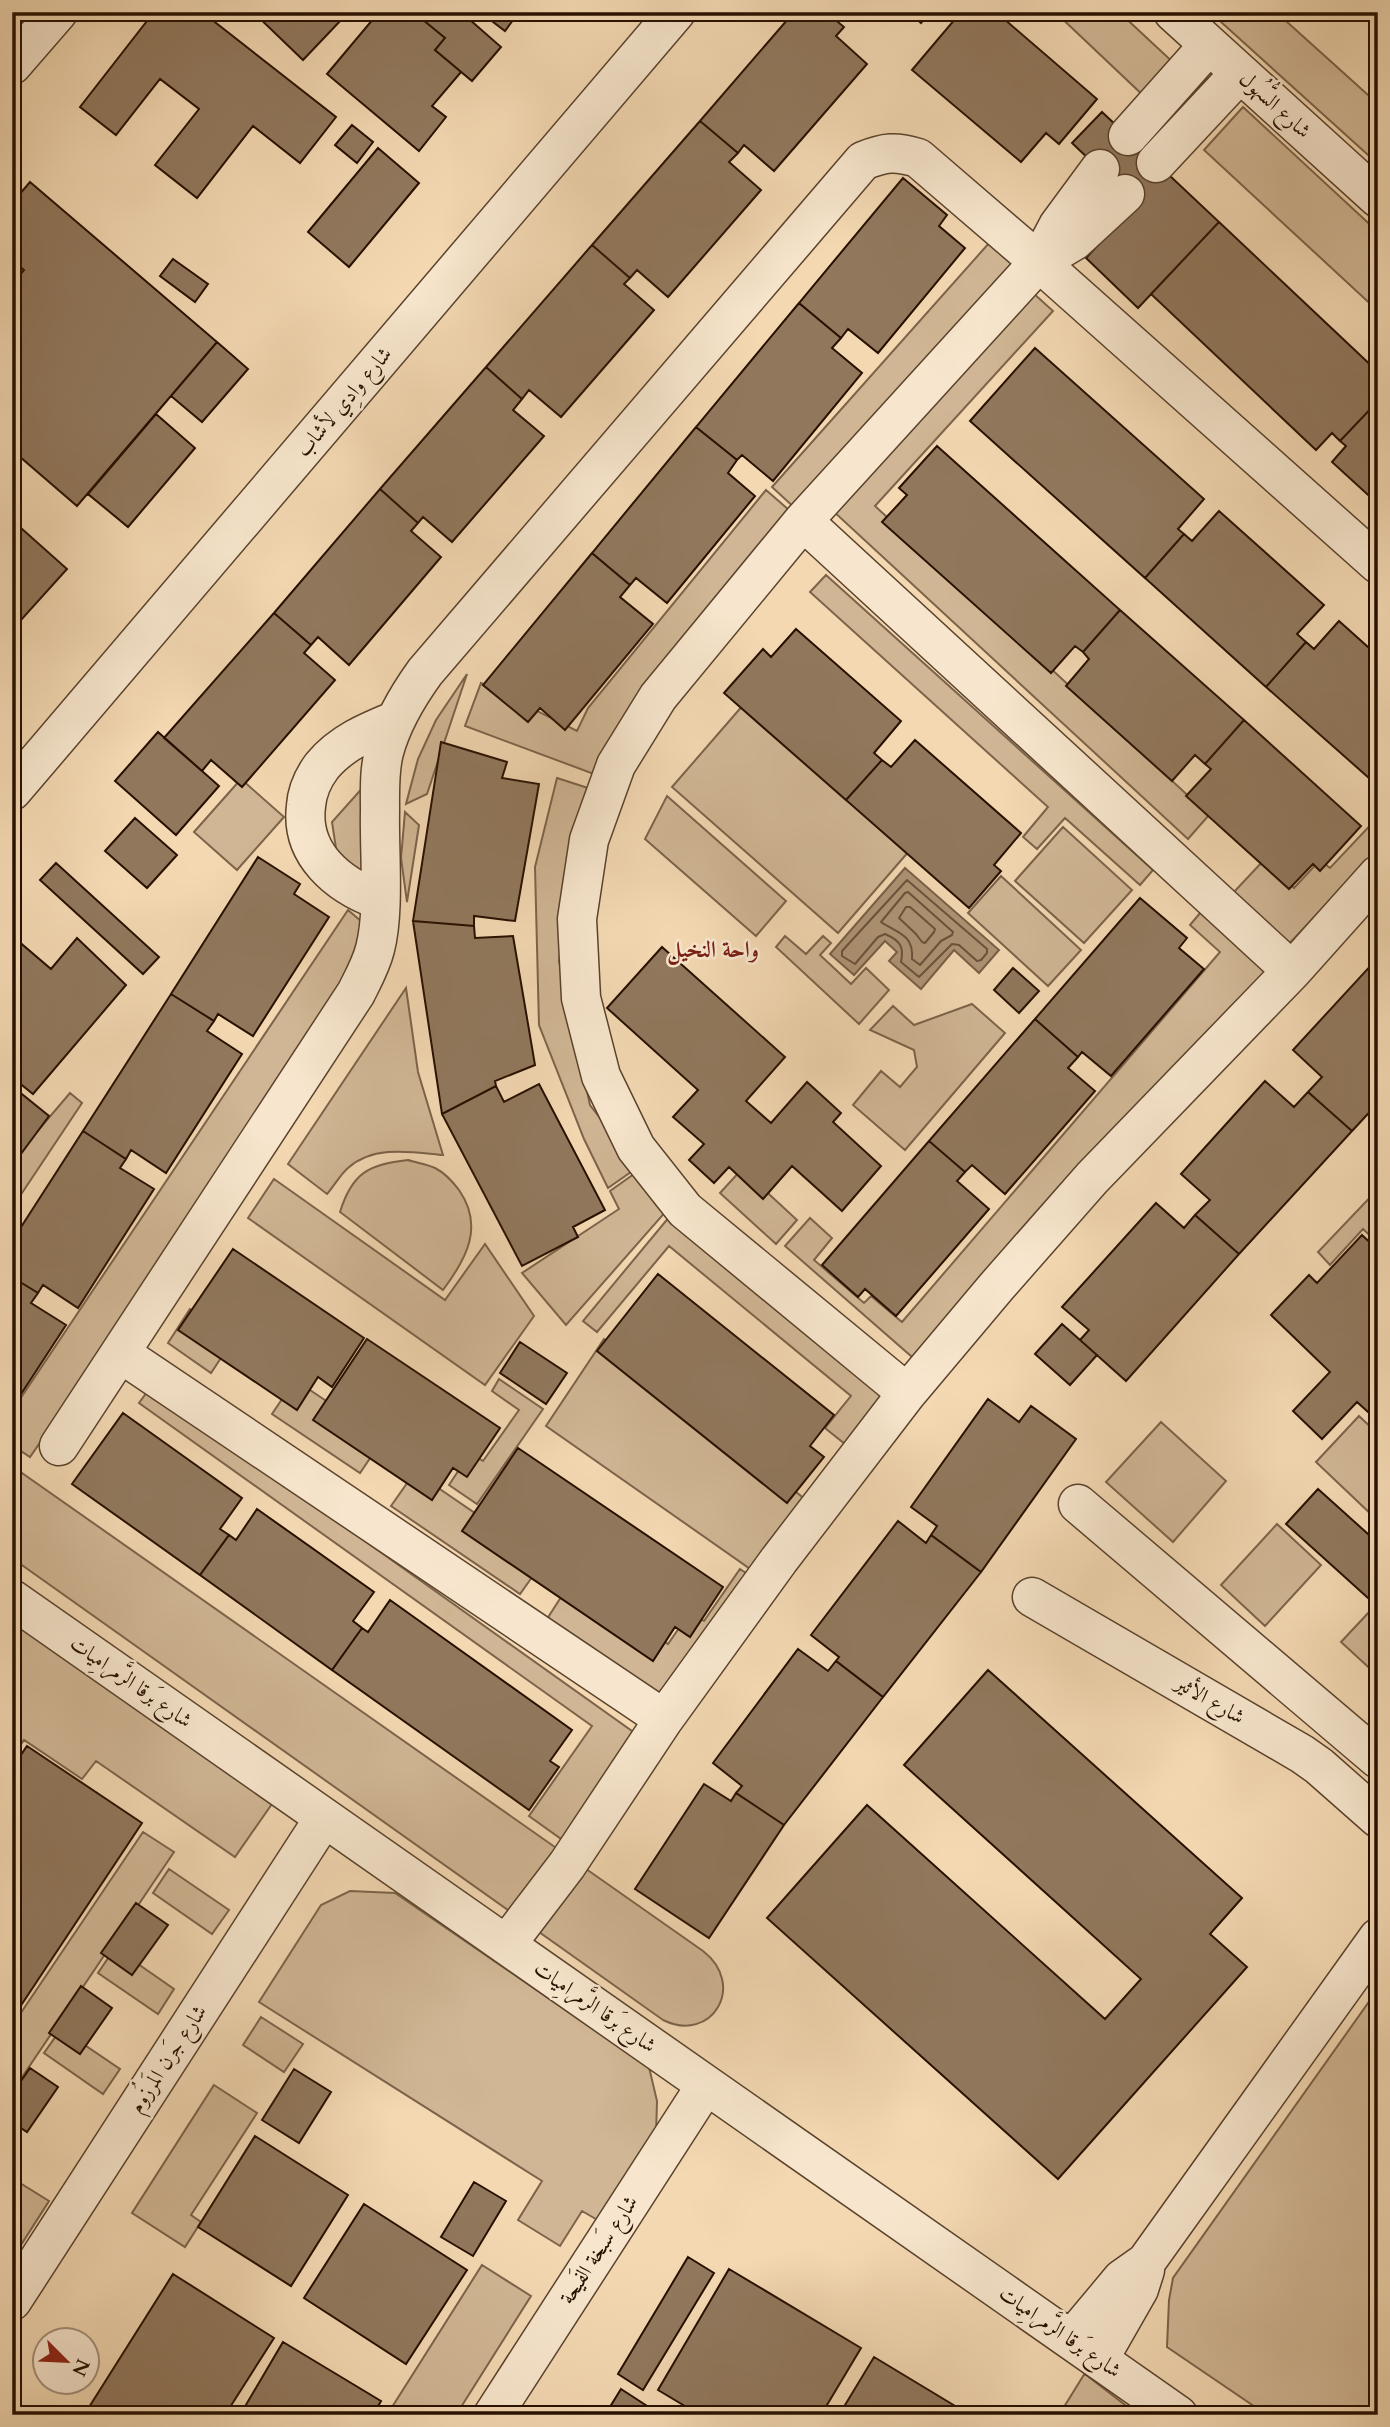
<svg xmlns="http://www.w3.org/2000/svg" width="1390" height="2427" viewBox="0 0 1390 2427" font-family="Cardo,Amiri,serif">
<rect width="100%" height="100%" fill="#f3d8b2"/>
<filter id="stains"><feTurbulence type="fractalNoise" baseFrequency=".00286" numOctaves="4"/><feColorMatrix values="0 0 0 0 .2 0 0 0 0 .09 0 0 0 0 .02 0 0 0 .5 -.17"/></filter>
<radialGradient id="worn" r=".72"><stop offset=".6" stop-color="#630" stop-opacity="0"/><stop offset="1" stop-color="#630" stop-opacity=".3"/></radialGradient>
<!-- green -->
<path fill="#d0b694" stroke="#7c634a" stroke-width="2" d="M 1055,12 L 1119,12 L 1177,66 L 1147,99 Z
M 1210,12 L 1276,12 L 1378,104 L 1378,164 Z
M 1243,107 L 1378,232 L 1378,311 L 1204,150 Z
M 990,242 L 1017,266 L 798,511 L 772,487 Z
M 1032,292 L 1053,311 L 875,506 L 1209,815 L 1188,839 L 832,510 Z
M 766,490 L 797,517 L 602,777 L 465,726 L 481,683 L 577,731 L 588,708 Z
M 826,575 L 1153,870 L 1140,885 L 1065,818 L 1037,849 L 1023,837 L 1048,807 L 810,592 Z
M 467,674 L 427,794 L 406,804 L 418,759 L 436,720 Z
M 744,704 L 910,850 L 838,933 L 672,787 Z
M 382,766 L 372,886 L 337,855 L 332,822 Z
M 557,778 L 588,788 L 559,961 L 590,1105 L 638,1167 L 608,1188 L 584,1139 L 539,1025 L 535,867 Z
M 241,779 L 284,817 L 237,870 L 194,832 Z
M 667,796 L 786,901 L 756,936 L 645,839 Z
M 405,812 L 419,825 L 407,902 L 401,858 Z
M 1378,817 L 1378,849 L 1288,945 L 1233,893 L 1264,860 L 1294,888 L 1320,860 L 1330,868 Z
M 1063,827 L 1132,890 L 1084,943 L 1015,881 Z
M 1001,876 L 1081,950 L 1048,986 L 968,913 Z
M 1206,906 L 1275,965 L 927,1370 L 785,1246 L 810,1218 L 832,1238 L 814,1260 L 864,1303 L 871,1296 L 902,1322 L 1220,952 L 1190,925 Z
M 348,910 L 376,934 L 375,955 L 30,1457 L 12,1445 L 12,1411 Z
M 785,936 L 806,954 L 823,936 L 831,943 L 820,955 L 851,984 L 866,968 L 889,990 L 859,1024 L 776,947 Z
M 406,988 L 418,1072 L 443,1155 C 411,1152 374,1145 348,1168 C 340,1175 334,1186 327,1194 L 288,1164 Z
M 972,1004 L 1005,1033 L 905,1150 L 853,1105 L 881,1071 L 900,1087 L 917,1067 L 914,1050 L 870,1030 L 893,1006 L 914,1025 Z
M 70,1093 L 82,1103 L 12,1208 L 12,1161 Z
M 408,1160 C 417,1163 427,1164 435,1168 C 445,1173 453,1182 459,1190 C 484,1226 467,1258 443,1290 L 340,1212 C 352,1173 369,1164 408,1160 Z
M 641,1169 L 668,1209 L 566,1325 L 522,1273 L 619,1209 L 610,1191 Z
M 742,1169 L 797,1220 L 776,1244 L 720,1193 Z
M 274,1179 L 445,1300 L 485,1244 L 534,1316 L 485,1385 L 248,1218 Z
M 1378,1189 L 1378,1243 L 1363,1229 L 1330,1265 L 1318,1252 Z
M 670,1216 L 885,1395 L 845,1444 L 825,1428 L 851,1396 L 669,1246 L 597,1332 L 583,1321 Z
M 190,1309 L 234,1338 L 211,1373 L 168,1343 Z
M 604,1339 L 806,1500 L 756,1573 L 546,1426 Z
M 499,1379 L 543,1409 L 477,1504 L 449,1485 L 470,1453 L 483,1461 L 519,1410 L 492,1391 Z
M 295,1380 L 383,1439 L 360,1473 L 272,1414 Z
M 150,1388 L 639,1736 L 564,1841 L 529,1816 L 592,1726 L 139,1403 Z
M 1359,1416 L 1378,1434 L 1378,1513 L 1374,1517 L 1316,1462 Z
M 1161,1422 L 1226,1481 L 1173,1542 L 1106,1482 Z
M 12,1466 L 703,1951 C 747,1985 712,2044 663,2020 L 12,1558 Z
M 415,1472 L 523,1546 L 535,1573 L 520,1594 L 391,1506 Z
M 1277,1524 L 1321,1565 L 1265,1626 L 1221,1585 Z
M 740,1569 L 755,1579 L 671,1703 L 547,1619 L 572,1580 L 668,1644 L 690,1612 L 704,1621 Z
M 1371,1610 L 1378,1616 L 1378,1676 L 1341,1642 Z
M 12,1621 L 274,1801 L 235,1857 L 96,1761 L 82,1779 L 24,1740 L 12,1757 Z
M 143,1832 L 174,1852 L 14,2089 L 12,2087 L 12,2026 Z
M 169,1869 L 229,1910 L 212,1934 L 153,1893 Z
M 350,1891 L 395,1893 L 649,2067 L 657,2101 L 656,2135 L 601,2222 L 582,2211 L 560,2246 L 518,2220 L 542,2181 L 259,2002 L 321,1905 Z
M 115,1948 L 174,1989 L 158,2014 L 98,1973 Z
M 1378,1989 L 1378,2415 L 1267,2415 L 1167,2347 L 1169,2300 L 1173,2278 Z
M 261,2017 L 303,2044 L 284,2072 L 243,2045 Z
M 61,2029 L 120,2069 L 103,2094 L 44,2053 Z
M 214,2085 L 257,2113 L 191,2215 L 201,2222 L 185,2247 L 132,2213 Z
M 12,2178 L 49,2201 L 12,2259 Z
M 482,2265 L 531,2296 L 456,2415 L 387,2415 Z
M 1085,2373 L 1085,2374 L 1138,2415 L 1059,2415 Z"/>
<!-- water -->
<path fill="#ae9475" stroke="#785f46" stroke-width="2" d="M 905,868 L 999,950 L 979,973 L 954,950 L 921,989 L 889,961 L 897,952 L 885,941 L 854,975 L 830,954 Z"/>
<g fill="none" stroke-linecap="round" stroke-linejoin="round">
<!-- shore -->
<path stroke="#6a523a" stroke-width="2" d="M 907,880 L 987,949 L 987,953 L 981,960 L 977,961 L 959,945 L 952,944 L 919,977 L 901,962 C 904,947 901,941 885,934 L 878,937 L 855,964 L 842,956 L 842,951 Z
M 908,892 L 953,932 L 952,935 L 941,941 L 920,965 L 912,959 C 914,934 897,933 881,922 L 905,893 Z
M 906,907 L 910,907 L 935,929 L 934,932 L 925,943 L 922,942 L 916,934 L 899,918 Z"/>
</g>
<!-- building -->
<path fill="#91785d" stroke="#271000" stroke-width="2" d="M 154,12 L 202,12 L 336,117 L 300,163 L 253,126 L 197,198 L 155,165 L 199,109 L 160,79 L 116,135 L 80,107 Z
M 253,12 L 337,12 L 343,18 L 303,60 Z
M 379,12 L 420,12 L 417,15 L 445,38 L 435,50 L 461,72 L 432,106 L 446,117 L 419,151 L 327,74 Z
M 420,12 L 461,12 L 501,47 L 472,81 L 435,50 L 445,38 L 417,15 Z
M 480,12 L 519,12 L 505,31 Z
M 794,12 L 826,12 L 844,27 L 836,36 L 867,64 L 774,171 L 744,145 L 738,153 L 700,121 Z
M 909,12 L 930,12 L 921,23 Z
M 961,12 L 996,12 L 1097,99 L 1059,144 L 1046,133 L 1021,162 L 912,70 Z
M 1102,112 L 1219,222 L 1138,308 L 1086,258 L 1136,204 L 1072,143 Z
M 700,121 L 738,153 L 729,162 L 761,190 L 668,297 L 637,270 L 630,278 L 592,245 Z
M 352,125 L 373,142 L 357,163 L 335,145 Z
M 378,148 L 419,183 L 349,267 L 308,232 Z
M 903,178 L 947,215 L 939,226 L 965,248 L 878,353 L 848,329 L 841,338 L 799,303 Z
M 30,182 L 217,342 L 77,506 L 12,450 L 12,284 L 24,270 L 12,260 L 12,203 Z
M 1219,222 L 1378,372 L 1378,401 L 1340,441 L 1332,433 L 1316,450 L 1151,294 Z
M 592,245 L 630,278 L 624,284 L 654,310 L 561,417 L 529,390 L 522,399 L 486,367 Z
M 173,259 L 208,284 L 195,302 L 160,276 Z
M 799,303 L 841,338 L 832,348 L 862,373 L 773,481 L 742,455 L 737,460 L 696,427 Z
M 217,342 L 248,369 L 202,422 L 171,396 Z
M 1035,348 L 1204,499 L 1178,529 L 1184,534 L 1145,578 L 970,421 Z
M 486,367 L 522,399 L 513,410 L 544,436 L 452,542 L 423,517 L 418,523 L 380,489 Z
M 1378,401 L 1378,504 L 1332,462 L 1346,446 L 1340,441 Z
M 156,414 L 195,448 L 128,527 L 88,494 Z
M 696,427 L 737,460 L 728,473 L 755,496 L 667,603 L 636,578 L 630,585 L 592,553 Z
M 937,446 L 1120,610 L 1083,652 L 1075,646 L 1051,673 L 882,522 L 907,495 L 899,488 Z
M 380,489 L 418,523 L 411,531 L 441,557 L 349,665 L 318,637 L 311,645 L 274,613 Z
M 1219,511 L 1324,605 L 1297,634 L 1306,642 L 1266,687 L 1145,578 L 1184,534 L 1192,541 Z
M 12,520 L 67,569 L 12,630 Z
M 592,553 L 630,585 L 620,597 L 653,624 L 565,730 L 540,708 L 528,722 L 483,685 Z
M 1120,610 L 1244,720 L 1205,764 L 1195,755 L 1172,781 L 1066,686 L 1089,659 L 1083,652 Z
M 274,613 L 311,645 L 304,653 L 335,680 L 242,787 L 211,760 L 202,771 L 164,738 Z
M 1339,621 L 1378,656 L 1378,786 L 1266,687 L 1306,642 L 1314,649 Z
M 796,629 L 901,721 L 874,753 L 882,760 L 846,800 L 724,693 L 763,649 L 771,657 Z
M 1244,720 L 1361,826 L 1320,871 L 1313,864 L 1289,889 L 1186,796 L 1211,769 L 1205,764 Z
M 158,732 L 219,786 L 176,835 L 115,781 Z
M 915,740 L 1021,833 L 994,865 L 1001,871 L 969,908 L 846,800 L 882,760 L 891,767 Z
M 441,742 L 507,762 L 502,778 L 539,784 L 515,921 L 474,916 L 474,926 L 413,921 Z
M 135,818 L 177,855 L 147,888 L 105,851 Z
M 258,857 L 300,884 L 294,894 L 329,917 L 253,1036 L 218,1014 L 214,1021 L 171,994 Z
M 56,863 L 159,957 L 143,974 L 40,880 Z
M 1140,898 L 1187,938 L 1179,948 L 1204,969 L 1111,1076 L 1082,1052 L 1078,1057 L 1035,1019 Z
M 413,921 L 474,926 L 475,938 L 513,936 L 535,1065 L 495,1081 L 496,1086 L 442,1114 Z
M 77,938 L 126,985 L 33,1094 L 12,1077 L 12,946 L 17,940 L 51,969 Z
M 662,947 L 785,1057 L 746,1101 L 771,1123 L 807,1082 L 841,1113 L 833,1122 L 881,1166 L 842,1211 L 792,1166 L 763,1199 L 729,1167 L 714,1183 L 689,1160 L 704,1144 L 673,1117 L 698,1090 L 607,1008 Z
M 1374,962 L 1378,965 L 1378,1103 L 1352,1131 L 1308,1092 L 1322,1077 L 1293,1050 Z
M 1013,968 L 1039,991 L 1019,1013 L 994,990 Z
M 171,994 L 214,1021 L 207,1031 L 242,1054 L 166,1173 L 131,1150 L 126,1159 L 83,1131 Z
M 1035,1019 L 1078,1057 L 1068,1068 L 1095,1091 L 1005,1194 L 972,1165 L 965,1172 L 929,1141 Z
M 1265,1081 L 1294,1107 L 1308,1092 L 1352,1131 L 1239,1254 L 1195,1215 L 1210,1200 L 1181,1174 Z
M 539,1084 L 605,1210 L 573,1227 L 578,1237 L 522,1266 L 442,1114 L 496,1086 L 504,1102 Z
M 12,1086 L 49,1116 L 12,1166 Z
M 83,1131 L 126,1159 L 120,1168 L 154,1189 L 78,1308 L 43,1285 L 38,1293 L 12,1277 L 12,1241 Z
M 929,1141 L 965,1172 L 957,1181 L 989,1209 L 896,1316 L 865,1289 L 858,1297 L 822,1265 Z
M 1156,1203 L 1184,1228 L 1195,1215 L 1239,1254 L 1126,1381 L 1080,1340 L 1089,1330 L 1062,1307 Z
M 1362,1235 L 1378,1250 L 1378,1421 L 1357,1402 L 1322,1439 L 1293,1411 L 1330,1372 L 1271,1315 L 1309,1275 L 1317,1283 Z
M 233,1249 L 364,1338 L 332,1387 L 318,1377 L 297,1410 L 178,1330 Z
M 658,1274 L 834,1415 L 810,1446 L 824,1457 L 787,1503 L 597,1351 Z
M 12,1277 L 38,1293 L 31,1303 L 66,1325 L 12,1408 Z
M 1062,1324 L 1097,1355 L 1070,1385 L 1035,1354 Z
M 367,1339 L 500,1428 L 467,1477 L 453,1468 L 432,1500 L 313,1420 Z
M 520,1342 L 567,1373 L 546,1404 L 500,1373 Z
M 988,1399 L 1019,1422 L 1031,1406 L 1076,1439 L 981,1572 L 931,1535 L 937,1526 L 911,1507 Z
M 123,1413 L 242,1498 L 220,1529 L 229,1535 L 200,1575 L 72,1484 Z
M 518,1448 L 723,1587 L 690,1637 L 675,1627 L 653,1661 L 462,1531 Z
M 1318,1489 L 1378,1543 L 1378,1607 L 1286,1524 Z
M 257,1509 L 374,1592 L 353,1621 L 362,1628 L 332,1670 L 200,1575 L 229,1535 L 236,1540 Z
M 898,1521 L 926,1543 L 931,1535 L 981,1572 L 883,1697 L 836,1661 L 839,1657 L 811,1635 Z
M 390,1600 L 572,1730 L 550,1761 L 559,1767 L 529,1810 L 332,1670 L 362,1628 L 368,1632 Z
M 798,1649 L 828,1671 L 836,1661 L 883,1697 L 784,1825 L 736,1793 L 742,1786 L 713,1763 Z
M 988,1670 L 1242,1898 L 1210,1934 L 1247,1967 L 1058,2179 L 767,1918 L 867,1805 L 1105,2019 L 1141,1979 L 904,1765 Z
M 27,1746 L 142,1823 L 12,2019 L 12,1768 Z
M 704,1784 L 731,1801 L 736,1793 L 784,1825 L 709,1938 L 635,1889 Z
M 136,1903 L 168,1925 L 132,1975 L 101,1953 Z
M 81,1986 L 112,2008 L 80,2054 L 49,2033 Z
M 30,2068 L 58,2087 L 27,2132 L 12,2122 L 12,2094 Z
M 294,2069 L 331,2092 L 299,2143 L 262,2120 Z
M 255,2136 L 348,2195 L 291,2286 L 198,2227 Z
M 474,2182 L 506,2201 L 473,2256 L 441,2237 Z
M 364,2204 L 467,2270 L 406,2364 L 304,2298 Z
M 688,2257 L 714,2273 L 643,2390 L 618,2374 Z
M 729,2269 L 861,2348 L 821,2415 L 700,2415 L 658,2390 Z
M 173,2274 L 274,2338 L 225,2415 L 91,2415 L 86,2412 Z
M 283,2342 L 381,2401 L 373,2415 L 240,2415 Z
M 874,2357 L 970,2415 L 839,2415 Z
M 621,2389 L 661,2415 L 605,2415 Z"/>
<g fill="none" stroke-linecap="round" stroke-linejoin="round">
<!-- minor casing -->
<g stroke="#5a422c" stroke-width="41">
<path id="minor" d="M 1173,12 L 1378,198
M 12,65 L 58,12
M 1128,136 L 1209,45
M 1156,163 L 1240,73
M 1044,259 L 1074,241 L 1125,194
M 803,521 L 1292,971
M 12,791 L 676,12
M 379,900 C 338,885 300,854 306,806 C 307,792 313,778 322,766 C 341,743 367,732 394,721
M 120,1353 L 664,1719
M 907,1393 L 685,1210 L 636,1148 L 601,1076 L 581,998 L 577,919 L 589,840 L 616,765 L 658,697 L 803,521 L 1039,262 L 1058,226 L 1100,169
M 59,1446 L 356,993 C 363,979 371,965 375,949 C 385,911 379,851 380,811 C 380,791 379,771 384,752 C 392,722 407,697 425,672 L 863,161 C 885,152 895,151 918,158 L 1039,262 L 1378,564
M 1078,1504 L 1378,1759
M 1032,1597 L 1302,1754 L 1319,1766 L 1378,1818
M 12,1599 L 1178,2415
M 506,1945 L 567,1865 L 664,1719 L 779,1560 L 907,1393 L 997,1286 L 1092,1178 L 1292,971 L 1378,875
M 12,2301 L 324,1818
M 1071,2340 L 1122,2279 L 1146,2262 L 1378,1938
M 1099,2359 L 1139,2289 L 1145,2270
M 493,2415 L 706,2085"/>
</g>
<!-- minor -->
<use href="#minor" stroke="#f7e6cd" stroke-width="38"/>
</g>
<g text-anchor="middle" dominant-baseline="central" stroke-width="5" stroke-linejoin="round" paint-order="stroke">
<!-- street labels -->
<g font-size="21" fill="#271000" stroke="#f7e6cd">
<text transform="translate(1275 105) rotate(42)">شارع السُّهُول</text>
<text transform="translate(344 402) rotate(-50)">شارع وادِي لأشاب</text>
<text transform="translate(131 1682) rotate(35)">شارع بَرقا الرَّمرامِيات</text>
<text transform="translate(1210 1700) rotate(30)">شارع الأثير</text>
<text transform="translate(595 2007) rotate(35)">شارع بَرقا الرَّمرامِيات</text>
<text transform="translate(168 2059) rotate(-57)">شارع جَرن المَرزُوم</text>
<text transform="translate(599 2250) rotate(-57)">شارع سَبخة الفَيحة</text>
<text transform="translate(1060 2332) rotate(35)">شارع بَرقا الرَّمرامِيات</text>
</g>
<!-- neighbourhood labels -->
<g font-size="23" font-weight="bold" fill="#7a1f14" stroke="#f7e6cd">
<text x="713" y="949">واحة النخيل</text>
</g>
</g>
<!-- margin -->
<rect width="1390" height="2427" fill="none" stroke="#f3d8b2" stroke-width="42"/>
<rect x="14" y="14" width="1362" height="2399" fill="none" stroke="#271000" stroke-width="3.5"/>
<rect x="21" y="21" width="1348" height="2385" fill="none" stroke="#271000" stroke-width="2"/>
<!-- north arrow -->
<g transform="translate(66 2361) rotate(114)"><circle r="33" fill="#f7e6cd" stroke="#a4907b" stroke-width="2"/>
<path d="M0-5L12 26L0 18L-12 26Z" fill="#8f2418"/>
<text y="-10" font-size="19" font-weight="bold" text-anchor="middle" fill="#271000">N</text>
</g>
<rect width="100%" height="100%" filter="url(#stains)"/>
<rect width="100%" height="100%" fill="url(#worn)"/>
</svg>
